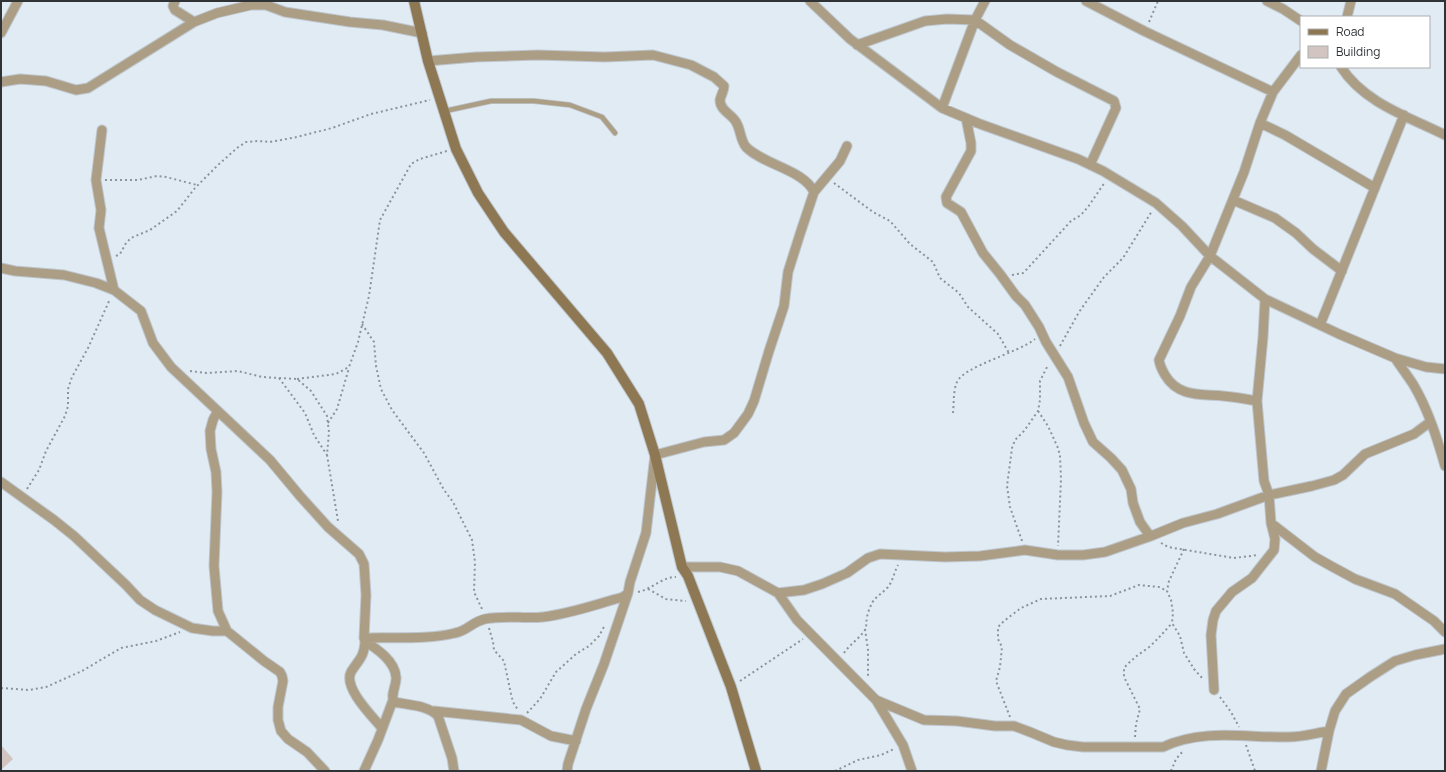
<svg xmlns="http://www.w3.org/2000/svg" width="1446" height="772" viewBox="0 0 1446 772" font-family="Manrope,sans-serif">
<rect width="100%" height="100%" fill="#e1ebf3"/>
<!-- building -->
<path fill="#d2c5c1" d="M 1,745 L 13,759 L 1,770 Z"/>
<g fill="none" stroke-linecap="round" stroke-linejoin="round">
<!-- lane casing -->
<g stroke="#bec6cd" stroke-width="6">
<path id="lane" d="M 445,111 L 491,101 L 534,101 L 570,105 L 602,117 L 615,133"/>
</g>
<!-- street casing -->
<g stroke="#bec6cd" stroke-width="11">
<path id="street" d="M 175,1 L 173,6 L 175,10 L 194,22
M 810,1 L 850,39 L 942,108 L 980,124 L 1078,159 L 1103,171 L 1156,203 L 1182,226 L 1210,256 L 1265,299 L 1339,334 L 1395,358 L 1426,367 L 1445,369
M 1086,1 L 1144,31 L 1273,92
M 1267,1 L 1283,9 L 1301,21
M 1347,17 L 1351,1
M 1,33 L 18,1
M 857,45 L 925,21 L 947,19 L 975,20 L 1010,45 L 1057,72 L 1114,101 L 1116,108 L 1090,165
M 428,61 L 476,57 L 538,55 L 605,57 L 653,55 L 691,65 L 714,77 L 724,86 C 724,91 721,95 720,100 C 720,111 732,114 736,122 C 741,130 740,140 746,147 C 764,165 804,170 814,192
M 1341,67 C 1364,103 1409,117 1445,135
M 1,82 L 20,79 L 46,81 L 76,90 L 88,88 L 194,22 L 217,13 L 251,5 L 266,5 L 285,12 L 350,22 L 383,25 L 422,33
M 942,108 L 975,20 L 985,1
M 966,118 L 971,143 L 971,151 L 946,197 L 947,203 L 961,212 L 983,253 L 1000,274 L 1016,296 L 1025,305 L 1039,327 L 1046,342 L 1068,377 L 1084,423 L 1093,442 L 1111,458 L 1122,470 L 1131,489 L 1133,503 L 1140,522 L 1150,536
M 1260,123 L 1285,135 L 1375,188
M 102,130 L 96,180 L 101,210 L 99,228 L 114,290
M 1233,200 L 1275,218 L 1296,233 L 1313,249 L 1342,271
M 1,268 L 15,271 L 64,275 L 96,283 L 114,290 L 141,311 L 153,343 L 171,367 L 270,460 L 300,496 L 328,527 L 359,554 L 364,564 L 366,595 L 364,638 L 365,641 C 377,649 395,661 396,677 C 397,685 390,694 394,702 C 408,705 428,705 438,716 L 452,758 L 454,771
M 1320,325 L 1404,115
M 1395,358 C 1401,367 1407,375 1413,384 C 1428,409 1437,438 1445,466
M 1257,401 C 1246,399 1234,397 1223,396 C 1200,394 1178,397 1165,375 C 1162,370 1160,366 1159,360 L 1180,316 L 1191,287 L 1210,256 L 1244,172 L 1260,123 L 1273,92 L 1301,55
M 217,412 L 213,420 L 210,431 L 211,449 L 216,472 L 217,492 L 214,566 L 218,611 L 227,631 L 264,661 L 280,672 L 282,676 L 283,681 L 278,707 L 278,720 L 281,731 L 288,739 L 307,752 L 325,771
M 1,482 L 54,520 L 74,536 L 126,585 L 140,600 L 155,610 L 192,628 L 213,631 L 227,631
M 1271,523 L 1315,557 L 1331,566 L 1355,579 L 1395,594 L 1434,621 L 1445,632
M 682,567 L 720,567 L 738,571 L 778,593 L 797,620 L 876,700 L 903,745 L 912,771
M 778,593 L 804,590 L 822,584 L 847,573 L 868,558 L 880,554 L 945,557 L 980,556 L 1025,550 L 1058,555 L 1083,555 L 1105,552 L 1151,536 L 1183,523 L 1217,514 L 1269,495 L 1312,486 L 1334,480 L 1343,475 L 1365,454 L 1414,434 L 1430,422
M 364,638 C 391,637 429,640 455,633 C 467,631 472,622 485,619 C 504,615 524,619 543,617 C 570,614 597,604 623,597 L 628,593
M 365,641 C 364,658 359,659 351,672 C 343,688 373,717 382,728
M 1214,690 L 1211,635 L 1213,620 L 1216,611 L 1232,592 L 1252,578 L 1274,550 L 1275,539 L 1271,523 L 1269,495 L 1264,481 L 1257,401 L 1263,337 L 1265,299
M 876,700 L 924,720 L 957,721 L 995,726 L 1014,726 L 1030,732 L 1054,742 L 1067,745 L 1083,747 L 1163,747 C 1203,728 1247,738 1289,737 C 1302,737 1316,733 1329,731
M 434,711 L 521,720 L 551,736 L 576,741
M 364,771 L 378,740 L 393,700
M 567,771 L 568,764 L 586,709 L 604,664 L 628,593 L 630,582 L 646,533 L 655,455 L 704,442 L 724,440 L 734,433 L 748,414 L 754,401 L 769,351 L 784,306 L 788,272 L 800,234 L 814,192 L 840,161 L 847,146
M 1321,771 L 1329,731 L 1335,711 L 1346,694 L 1370,677 L 1395,661 L 1415,655 L 1445,649"/>
</g>
<!-- secondary casing -->
<g stroke="#bec6cd" stroke-width="12">
<path id="secondary" d="M 414,1 L 428,61 L 456,149 L 478,193 L 504,232 L 607,353 L 639,404 L 655,455 L 682,567 L 688,576 L 731,687 L 756,771"/>
</g>
<!-- path -->
<path stroke="#8d9499" stroke-width="2" stroke-dasharray="2 3" stroke-linecap="butt" d="M 1149,22 L 1158,1
M 105,180 L 138,180 L 157,176 L 166,177 L 197,185
M 834,183 L 873,212 L 890,221 L 910,244 L 933,262 L 940,278 L 959,293 L 968,307 L 998,334 L 1009,353
M 116,256 L 120,254 L 126,243 L 131,238 L 150,230 L 177,211 L 195,188 L 218,165 L 237,148 L 246,142 L 258,141 L 270,142 L 297,137 L 332,128 L 371,114 L 430,100
M 1012,275 L 1023,273 L 1027,269 L 1071,221 L 1081,215 L 1088,207 L 1105,182
M 362,324 L 374,342 L 376,366 L 381,389 L 392,410 L 424,453 L 444,490 L 453,502 L 472,540 L 475,562 L 474,592 L 482,609
M 1060,346 L 1079,312 L 1104,277 L 1123,258 L 1152,211
M 190,371 L 206,373 L 238,371 L 262,377 L 297,379 L 311,391 L 327,416 L 329,432 L 327,455 L 338,521
M 279,378 L 305,413 L 314,435 L 327,455
M 297,379 L 336,374 L 349,367 L 358,342 L 369,296 L 380,220 L 411,164 L 420,159 L 447,151
M 1038,411 L 1048,426 L 1058,448 L 1060,456 L 1061,479 L 1058,546
M 953,413 C 954,404 953,391 957,382 C 964,366 1018,353 1035,339
M 328,423 L 337,409 L 349,368
M 27,489 L 39,470 L 46,451 L 65,416 L 68,406 L 68,389 L 72,377 L 88,348 L 110,299
M 1022,541 L 1010,507 L 1007,486 L 1012,448 L 1015,440 L 1024,431 L 1038,411 L 1040,400 L 1040,381 L 1048,365
M 1161,543 L 1168,547 L 1234,558 L 1258,555
M 1184,549 L 1169,581 L 1167,591 L 1171,600 L 1173,613 L 1172,623 L 1180,636 L 1184,653 L 1194,669 L 1203,679
M 648,589 L 666,599 L 686,601
M 638,592 C 652,589 662,577 676,577
M 489,628 L 493,642 L 494,650 L 504,661 L 511,694 L 513,702 L 518,710
M 865,629 L 868,650 L 868,677
M 844,653 C 850,644 859,639 865,630 C 867,625 866,622 867,617 C 868,612 870,607 872,603 C 876,596 883,593 888,587 C 893,581 894,572 898,565
M 740,681 L 803,639
M 1,688 L 29,690 L 46,687 L 82,671 L 121,648 L 156,641 L 180,632
M 1220,697 L 1231,712 L 1239,727
M 527,713 L 540,699 L 556,672 L 576,654 L 589,646 L 599,636 L 605,625
M 1010,717 L 996,681 L 1000,667 L 1002,647 L 998,639 L 998,627 L 1004,621 L 1021,608 L 1041,599 L 1110,596 L 1139,585 L 1159,587 L 1167,591
M 1135,737 L 1136,724 L 1140,709 L 1124,677 L 1124,668 C 1131,660 1139,654 1148,648 C 1157,640 1164,632 1172,623
M 1246,745 L 1255,771
M 835,771 L 858,760 L 881,755 L 894,749
M 1171,771 L 1176,759 L 1184,750"/>
<!-- lane -->
<use href="#lane" stroke="#ac9d85" stroke-width="4.5"/>
<!-- street -->
<use href="#street" stroke="#ac9d85" stroke-width="9"/>
<!-- secondary -->
<use href="#secondary" stroke="#8e7854" stroke-width="10"/>
</g>
<!-- border -->
<rect width="1446" height="772" fill="none" stroke="#303336" stroke-width="4"/>
<!-- legend -->
<rect x="1300" y="16" width="130" height="52" fill="#ffffff" stroke="#acadaf"/>
<rect x="1308" y="29" width="20" height="6" fill="#8e7854" stroke="#acadaf"/>
<text x="1336" y="36" font-size="12" fill="#303336">Road</text>
<rect x="1308" y="46" width="20" height="12" fill="#d2c5c1" stroke="#acadaf"/>
<text x="1336" y="56" font-size="12" fill="#303336">Building</text>
</svg>
